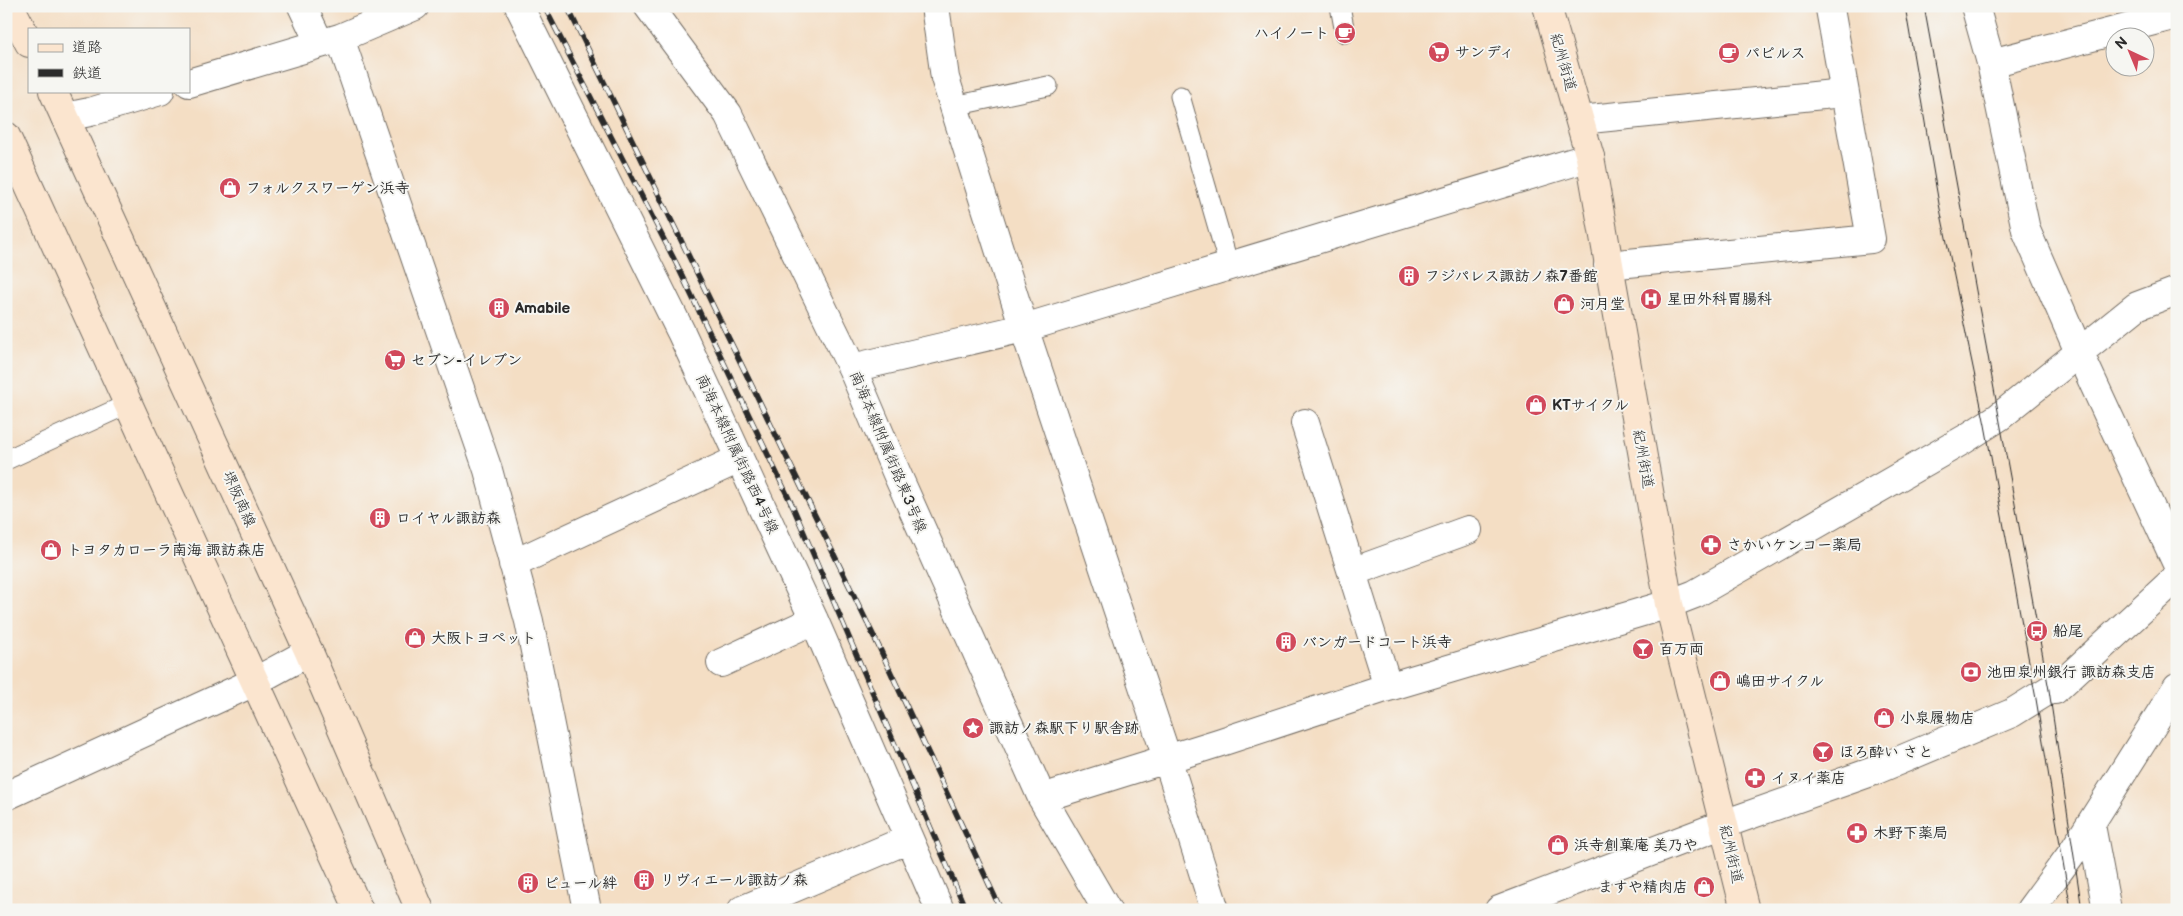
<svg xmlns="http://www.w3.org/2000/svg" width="2183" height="916" viewBox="0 0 2183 916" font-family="'Balsamiq Sans','Klee One',sans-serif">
<rect width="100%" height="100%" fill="#f6f6f2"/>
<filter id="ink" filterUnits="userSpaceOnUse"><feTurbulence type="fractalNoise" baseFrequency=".02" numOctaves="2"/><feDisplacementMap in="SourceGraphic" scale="10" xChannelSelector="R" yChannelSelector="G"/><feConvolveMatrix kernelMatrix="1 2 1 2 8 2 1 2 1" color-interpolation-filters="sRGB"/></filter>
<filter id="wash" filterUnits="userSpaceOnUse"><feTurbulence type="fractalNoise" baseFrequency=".0096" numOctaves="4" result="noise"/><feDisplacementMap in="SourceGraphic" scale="20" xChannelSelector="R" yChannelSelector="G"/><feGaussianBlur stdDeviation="1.12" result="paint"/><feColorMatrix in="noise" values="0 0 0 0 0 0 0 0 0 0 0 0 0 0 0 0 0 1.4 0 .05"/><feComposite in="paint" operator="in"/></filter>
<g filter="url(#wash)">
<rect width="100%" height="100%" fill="#f4dec4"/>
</g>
<g filter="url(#ink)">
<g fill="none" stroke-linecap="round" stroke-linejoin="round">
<!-- lane casing -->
<g stroke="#716a61" stroke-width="21">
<path id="lane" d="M 1340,6 L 1345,33
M 1180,96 L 1229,266
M 954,106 L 1048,86
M 6,460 L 128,404"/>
</g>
<!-- street casing -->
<g stroke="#716a61" stroke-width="30">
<path id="street" d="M 302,6 L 320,44
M 519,6 L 681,332 L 814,620 L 940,910
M 648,6 L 728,114 L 852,368 L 897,474 L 1042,798 L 1107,910
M 935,6 L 945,78 L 1024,328 L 1167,758 L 1215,910
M 1975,6 L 1991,63 L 2026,230 L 2079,352 L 2177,564
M 340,38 L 488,470 L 529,621 L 587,910
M 1991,63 L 2177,15
M 189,83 L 340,38 L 415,6
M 65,117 L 90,112 L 160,91
M 1580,120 L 1843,93
M 1608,265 L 1871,239 L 1830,9 L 1832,6
M 852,368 L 1024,328 L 1590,157
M 1305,423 L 1388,687
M 513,564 L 739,459
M 1352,572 L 1468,530
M 721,663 L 814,620
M 6,796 L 254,682 L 309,652
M 1042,798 L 1218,743 L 1388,687 L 1669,604 L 1695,594 L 1965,439 L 1999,417 L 2137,306 L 2177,291
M 2091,825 L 2107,910
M 742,910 L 909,839
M 1499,910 L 1724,824 L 1874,771 L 2012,713 L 2049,690 L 2055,690 L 2177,577
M 2030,910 L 2072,853 L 2177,687"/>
</g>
<!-- secondary casing -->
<g stroke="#716a61" stroke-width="30">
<path id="secondary" d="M 10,6 L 29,43
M 1547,6 L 1590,157 L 1669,604 L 1745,910
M 53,91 L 309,652 L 420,910
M 6,136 L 359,910"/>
</g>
<!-- lane -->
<use href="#lane" stroke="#fff" stroke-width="19"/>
<!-- street -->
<use href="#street" stroke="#fff" stroke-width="28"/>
<!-- secondary -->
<use href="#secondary" stroke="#fbe5cf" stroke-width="28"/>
<!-- tram -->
<path stroke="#2b2b2b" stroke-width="1" d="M 1905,6 L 1939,204 L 1985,425 L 2036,699 L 2071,910
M 1924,6 L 2049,690 L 2082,910"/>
<!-- rail casing -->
<g stroke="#2b2b2b" stroke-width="5.5">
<path id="rail" d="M 544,6 L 677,265 L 793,507 L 966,910
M 567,6 L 880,649 L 1001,910"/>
</g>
<!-- rail -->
<use href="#rail" stroke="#f6f6f2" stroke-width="4" stroke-dasharray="11" stroke-linecap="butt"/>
</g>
</g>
<!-- icons -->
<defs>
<g id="cafe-disc" transform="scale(1.125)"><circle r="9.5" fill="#d1495b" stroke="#f6f6f2"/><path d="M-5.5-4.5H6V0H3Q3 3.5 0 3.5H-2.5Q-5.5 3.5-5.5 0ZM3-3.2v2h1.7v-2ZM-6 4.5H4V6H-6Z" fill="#fff"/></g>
<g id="supermarket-disc" transform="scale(1.125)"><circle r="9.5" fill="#d1495b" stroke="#f6f6f2"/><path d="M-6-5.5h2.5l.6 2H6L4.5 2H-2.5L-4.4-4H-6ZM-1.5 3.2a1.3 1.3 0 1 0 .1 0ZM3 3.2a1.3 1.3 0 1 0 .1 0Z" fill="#fff"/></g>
<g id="shop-disc" transform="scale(1.125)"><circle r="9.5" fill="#d1495b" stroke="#f6f6f2"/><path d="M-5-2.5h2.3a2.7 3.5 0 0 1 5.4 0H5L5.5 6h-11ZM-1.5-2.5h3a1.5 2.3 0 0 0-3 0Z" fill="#fff"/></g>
<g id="building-disc" transform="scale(1.125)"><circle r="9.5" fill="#d1495b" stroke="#f6f6f2"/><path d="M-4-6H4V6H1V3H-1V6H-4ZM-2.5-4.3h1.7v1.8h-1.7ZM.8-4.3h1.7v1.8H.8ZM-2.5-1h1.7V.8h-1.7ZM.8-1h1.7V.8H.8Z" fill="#fff"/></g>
<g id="hospital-disc" transform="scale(1.125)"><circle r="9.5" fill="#d1495b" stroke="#f6f6f2"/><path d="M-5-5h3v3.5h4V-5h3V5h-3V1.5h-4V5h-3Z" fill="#fff"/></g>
<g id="pharmacy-disc" transform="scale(1.125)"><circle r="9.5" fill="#d1495b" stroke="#f6f6f2"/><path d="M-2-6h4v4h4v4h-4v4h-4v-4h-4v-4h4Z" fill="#fff"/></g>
<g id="bus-disc" transform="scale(1.125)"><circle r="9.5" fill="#d1495b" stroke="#f6f6f2"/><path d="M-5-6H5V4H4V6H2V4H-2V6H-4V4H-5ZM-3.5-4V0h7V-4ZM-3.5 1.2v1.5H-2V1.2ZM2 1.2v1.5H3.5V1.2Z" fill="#fff"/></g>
<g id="bar-disc" transform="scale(1.125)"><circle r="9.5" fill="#d1495b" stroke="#f6f6f2"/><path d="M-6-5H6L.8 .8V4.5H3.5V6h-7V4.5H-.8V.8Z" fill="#fff"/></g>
<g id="bank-disc" transform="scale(1.125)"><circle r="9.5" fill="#d1495b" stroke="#f6f6f2"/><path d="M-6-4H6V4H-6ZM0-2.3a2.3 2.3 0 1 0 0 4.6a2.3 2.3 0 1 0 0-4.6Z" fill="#fff"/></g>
<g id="sight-disc" transform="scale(1.125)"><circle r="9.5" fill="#d1495b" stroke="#f6f6f2"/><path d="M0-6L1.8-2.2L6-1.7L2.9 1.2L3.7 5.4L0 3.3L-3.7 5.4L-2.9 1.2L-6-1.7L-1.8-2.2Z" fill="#fff"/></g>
</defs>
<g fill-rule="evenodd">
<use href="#cafe-disc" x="1345" y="33"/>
<use href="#supermarket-disc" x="1439" y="52"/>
<use href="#cafe-disc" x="1729" y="53"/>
<use href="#shop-disc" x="230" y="188"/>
<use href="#building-disc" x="1409" y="276"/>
<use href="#hospital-disc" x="1651" y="299"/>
<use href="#shop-disc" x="1564" y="304"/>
<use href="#building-disc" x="499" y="308"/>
<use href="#supermarket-disc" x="395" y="360"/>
<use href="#shop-disc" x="1536" y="405"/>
<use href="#building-disc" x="380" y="518"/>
<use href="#pharmacy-disc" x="1711" y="545"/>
<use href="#shop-disc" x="51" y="550"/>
<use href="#bus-disc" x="2037" y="631"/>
<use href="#shop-disc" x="415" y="638"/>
<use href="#building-disc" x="1286" y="642"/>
<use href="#bar-disc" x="1643" y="649"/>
<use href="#bank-disc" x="1971" y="672"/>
<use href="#shop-disc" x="1720" y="681"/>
<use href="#shop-disc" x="1884" y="718"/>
<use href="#sight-disc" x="973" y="728"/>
<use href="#bar-disc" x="1823" y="752"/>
<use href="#pharmacy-disc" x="1755" y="778"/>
<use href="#pharmacy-disc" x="1857" y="833"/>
<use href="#shop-disc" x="1558" y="845"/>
<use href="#building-disc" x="644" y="880"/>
<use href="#building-disc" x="528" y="883"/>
<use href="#shop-disc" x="1704" y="887"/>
</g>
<g text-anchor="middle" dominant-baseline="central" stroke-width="4" stroke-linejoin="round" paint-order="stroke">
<!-- poi labels -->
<g font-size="15" font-weight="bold" fill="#2b2b2b" stroke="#f6f6f2" text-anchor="start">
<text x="1329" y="33" text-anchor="end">ハイノート</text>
<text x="1455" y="52">サンディ</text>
<text x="1745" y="53">パピルス</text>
<text x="246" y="188">フォルクスワーゲン浜寺</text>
<text x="1425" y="276">フジパレス諏訪ノ森7番館</text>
<text x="1667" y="299">星田外科胃腸科</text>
<text x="1580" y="304">河月堂</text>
<text x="515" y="308">Amabile</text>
<text x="411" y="360">セブン-イレブン</text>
<text x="1552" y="405">KTサイクル</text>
<text x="396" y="518">ロイヤル諏訪森</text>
<text x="1727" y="545">さかいケンコー薬局</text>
<text x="67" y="550">トヨタカローラ南海 諏訪森店</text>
<text x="2053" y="631">船尾</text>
<text x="431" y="638">大阪トヨペット</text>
<text x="1302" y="642">バンガードコート浜寺</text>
<text x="1659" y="649">百万両</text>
<text x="1987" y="672">池田泉州銀行 諏訪森支店</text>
<text x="1736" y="681">嶋田サイクル</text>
<text x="1900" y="718">小泉履物店</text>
<text x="989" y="728">諏訪ノ森駅下り駅舎跡</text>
<text x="1839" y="752">ほろ酔い さと</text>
<text x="1771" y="778">イヌイ薬店</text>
<text x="1873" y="833">木野下薬局</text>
<text x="1574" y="845">浜寺創菓庵 美乃や</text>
<text x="660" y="880">リヴィエール諏訪ノ森</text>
<text x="544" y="883">ピュール絆</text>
<text x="1688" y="887" text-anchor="end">ますや精肉店</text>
</g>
<!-- street labels -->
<g font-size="15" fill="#2b2b2b" stroke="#f6f6f2">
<text transform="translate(1563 62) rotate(74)">紀州街道</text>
<text transform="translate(888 452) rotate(67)">南海本線附属街路東3号線</text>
<text transform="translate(737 454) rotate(65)">南海本線附属街路西4号線</text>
<text transform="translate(1643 459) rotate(80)">紀州街道</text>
<text transform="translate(239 499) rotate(66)">堺阪南線</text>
<text transform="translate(1731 854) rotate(77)">紀州街道</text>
</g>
</g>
<!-- margin -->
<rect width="2183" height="916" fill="none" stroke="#f6f6f2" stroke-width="25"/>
<!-- legend -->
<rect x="28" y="28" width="162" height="65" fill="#f6f6f2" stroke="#a5a5a2"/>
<rect x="38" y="44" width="25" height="8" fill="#fbe5cf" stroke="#a5a5a2"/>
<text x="72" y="52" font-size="15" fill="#2b2b2b">道路</text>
<rect x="38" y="69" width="25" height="8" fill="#2b2b2b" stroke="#a5a5a2"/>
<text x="72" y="78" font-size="15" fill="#2b2b2b">鉄道</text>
<!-- north arrow -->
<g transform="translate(2130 52) rotate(316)"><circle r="24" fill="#f6f6f2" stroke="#a5a5a2"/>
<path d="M0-4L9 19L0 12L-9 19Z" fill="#d1495b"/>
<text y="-8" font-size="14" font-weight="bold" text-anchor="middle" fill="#2b2b2b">N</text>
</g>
</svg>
